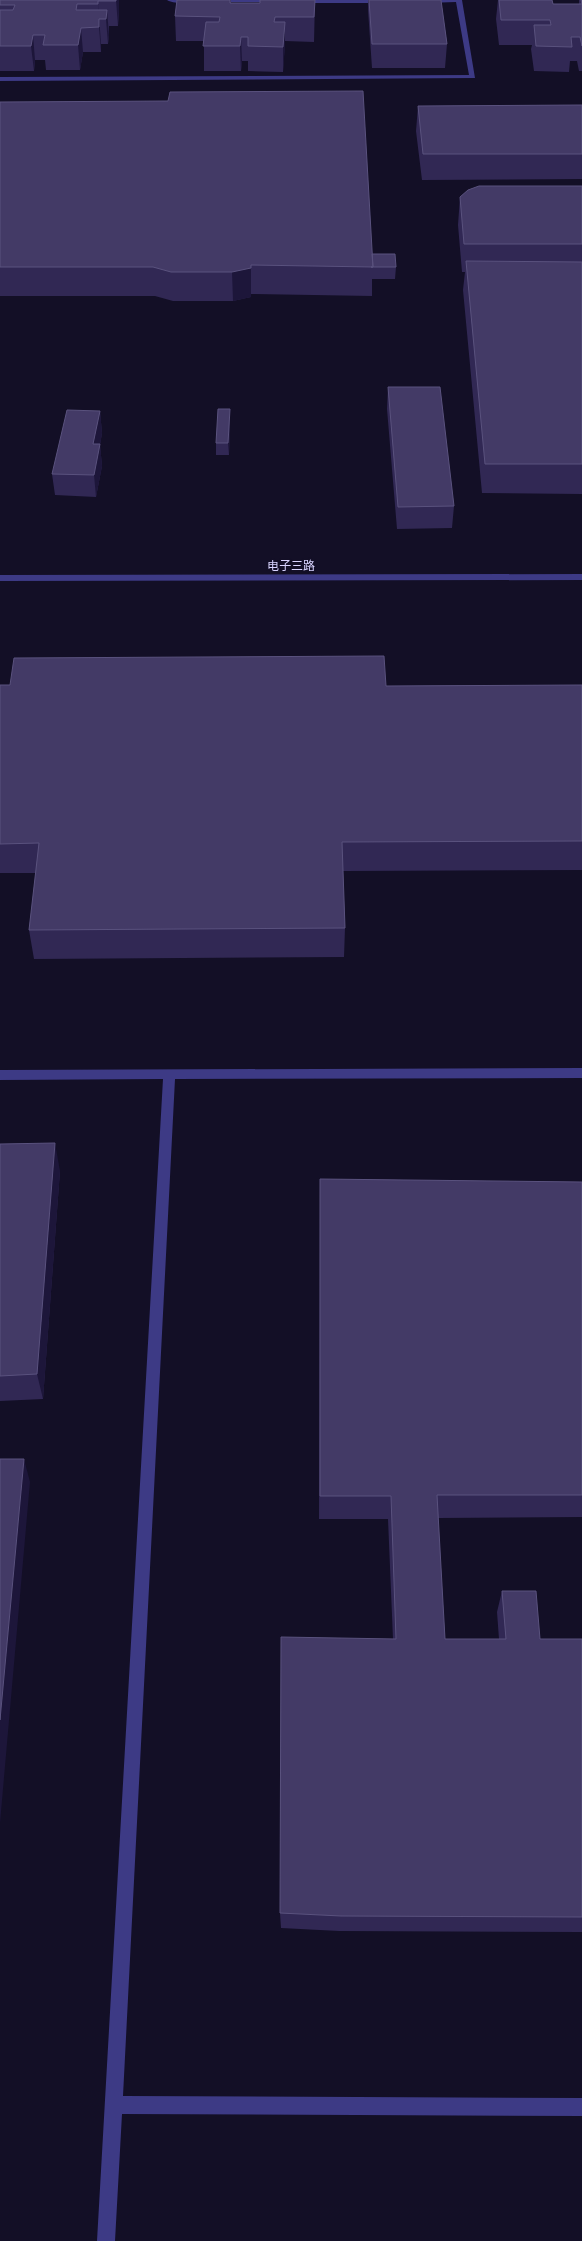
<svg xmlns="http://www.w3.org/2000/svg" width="582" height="2241" viewBox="0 0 582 2241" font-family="Commissioner,'Noto Sans SC',sans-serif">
<rect width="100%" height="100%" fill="#130f26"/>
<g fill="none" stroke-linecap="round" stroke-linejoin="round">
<!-- minor -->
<path fill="#3d3a85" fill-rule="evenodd" d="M 167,0 L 196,0 C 190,4 173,4 167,0 Z
M 210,0 L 279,0 L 276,2 L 213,2 Z
M 295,0 L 386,0 L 386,1 L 383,3 L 298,3 Z
M 423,0 L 462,0 L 475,78 L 0,81 L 0,77 L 469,75 L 456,2 L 426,3 Z
M 582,574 L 582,580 L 0,581 L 0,575 Z
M 582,1068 L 582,1078 L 175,1079 L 123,2096 L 582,2098 L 582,2116 L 122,2114 L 115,2241 L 97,2241 L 163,1079 L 0,1080 L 0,1070 Z"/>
</g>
<!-- wall -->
<path fill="#312854" d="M 0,0 L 119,0 L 119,10 L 118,26 L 109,26 L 109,35 L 108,44 L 101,44 L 101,52 L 83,52 L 80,70 L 46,70 L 45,60 L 35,60 L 34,71 L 0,71 Z
M 177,0 L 231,0 L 231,3 L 260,3 L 315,0 L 314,42 L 285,41 L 283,72 L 248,71 L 248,61 L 242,61 L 241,71 L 204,71 L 204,41 L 176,41 L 175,16 Z
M 368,0 L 441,0 L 447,44 L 445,68 L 372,68 L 368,10 Z
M 498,0 L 552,0 L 553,4 L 579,4 L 579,0 L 582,0 L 582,71 L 579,71 L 577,61 L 570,61 L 569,72 L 534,71 L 531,49 L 532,45 L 499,45 L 496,19 Z
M 0,102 L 372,254 L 396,267 L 395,279 L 372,279 L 372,296 L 251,294 L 251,297 L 233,301 L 173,301 L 155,296 L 0,296 Z
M 582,105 L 582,179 L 422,180 L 416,131 L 418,106 Z
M 582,186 L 582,494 L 482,493 L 463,290 L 465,272 L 462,272 L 458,225 L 460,197 Z
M 388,387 L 454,506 L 452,528 L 397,529 L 387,409 Z
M 100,411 L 102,433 L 100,445 L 102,466 L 96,497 L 55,495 L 52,474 Z
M 230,422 L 229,455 L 216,455 L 216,443 Z
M 0,685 L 386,686 L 582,685 L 582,870 L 343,871 L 345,928 L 344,957 L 34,959 L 29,930 L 36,873 L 0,873 Z
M 0,1144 L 60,1171 L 43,1399 L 0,1401 Z
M 320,1179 L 582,1182 L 582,1517 L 438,1518 L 445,1639 L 499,1639 L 497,1612 L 502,1591 L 540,1639 L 582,1639 L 582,1932 L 339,1931 L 281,1928 L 280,1913 L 393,1639 L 388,1519 L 319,1519 Z"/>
<!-- shaded-wall -->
<path fill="#1d163a" d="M 116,0 L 119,0 L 119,10 L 118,26 Z
M 98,1 L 101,44 L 101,52 L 99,27 L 99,22 Z
M 107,10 L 109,35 L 108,44 L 106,19 Z
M 285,22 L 285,46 L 283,72 L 283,47 Z
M 81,28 L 83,52 L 80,70 L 78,45 Z
M 33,35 L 35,60 L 34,71 L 31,46 Z
M 241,37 L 242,61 L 241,71 L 240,46 Z
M 251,265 L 251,297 L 233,301 L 232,272 Z
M 230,409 L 230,422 L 229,455 L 228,443 Z
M 100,411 L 102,433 L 100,445 L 102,466 L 96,497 L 94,475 L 93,444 Z
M 55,1143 L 60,1171 L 43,1399 L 37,1374 Z
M 24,1459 L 30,1482 L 0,1823 L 0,1720 Z"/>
<!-- building -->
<path fill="#433a66" stroke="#5a527e" d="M 0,0 L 116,0 L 116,1 L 98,1 L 98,4 L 77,4 L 76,10 L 107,10 L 106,19 L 99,19 L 99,27 L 81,28 L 78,45 L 43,45 L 45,35 L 33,35 L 31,46 L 0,46 L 0,10 L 13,10 L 15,5 L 0,5 Z
M 177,0 L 230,0 L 230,3 L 260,3 L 260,0 L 315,0 L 314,17 L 275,17 L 274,22 L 285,22 L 283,47 L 248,46 L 248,37 L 241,37 L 240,46 L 203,46 L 206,22 L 219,22 L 220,17 L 175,16 Z
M 369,0 L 441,0 L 447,44 L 372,44 Z
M 499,0 L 552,0 L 553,4 L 582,4 L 581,0 L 582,0 L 582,46 L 580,37 L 571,37 L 572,47 L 536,46 L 534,25 L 551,25 L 550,20 L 501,20 Z
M 363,91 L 373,267 L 251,265 L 251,268 L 232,272 L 171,272 L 153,267 L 0,267 L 0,102 L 168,101 L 170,92 Z
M 582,105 L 582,154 L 423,154 L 418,106 Z
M 479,186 L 582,186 L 582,244 L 464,244 L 460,197 L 468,190 Z
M 372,254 L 395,254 L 396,267 L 371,267 L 373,267 Z
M 466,261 L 582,262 L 582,464 L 485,464 Z
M 388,387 L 440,387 L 454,506 L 398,507 Z
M 218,409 L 230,409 L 228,443 L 216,443 Z
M 67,410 L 100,411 L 93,444 L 100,444 L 94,475 L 52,474 Z
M 384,656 L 386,686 L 582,685 L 582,841 L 342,842 L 345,928 L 29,930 L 39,843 L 0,844 L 0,685 L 10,685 L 14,658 Z
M 55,1143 L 37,1374 L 0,1376 L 0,1144 Z
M 320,1179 L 582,1182 L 582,1495 L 437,1495 L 445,1639 L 506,1639 L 502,1591 L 536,1591 L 540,1639 L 582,1639 L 582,1917 L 341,1916 L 280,1913 L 281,1637 L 396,1639 L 391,1496 L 320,1496 Z
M 0,1459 L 24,1459 L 0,1720 Z"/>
<g text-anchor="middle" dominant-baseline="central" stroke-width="4" stroke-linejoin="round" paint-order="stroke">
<!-- far-street labels -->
<g font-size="12" fill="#d9d4ff" stroke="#130f26">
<text x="291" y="565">电子三路</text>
</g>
</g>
</svg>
